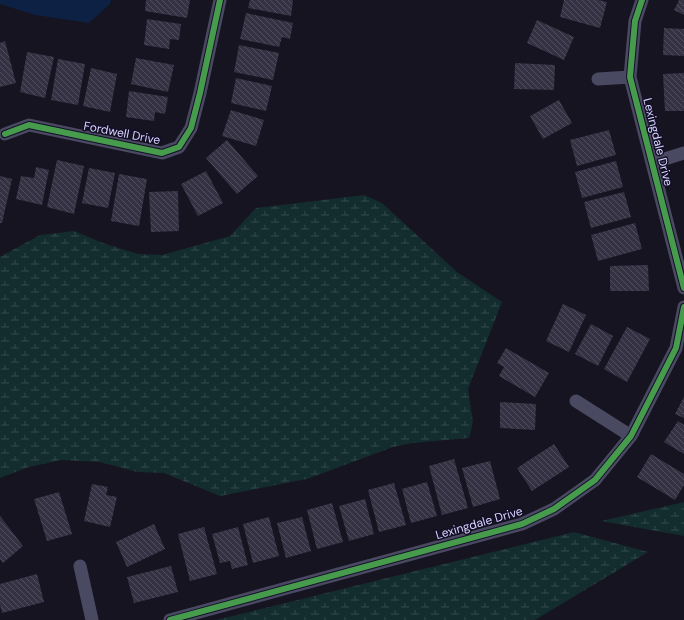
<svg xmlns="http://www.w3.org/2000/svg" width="684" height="620" viewBox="0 0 684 620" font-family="'DM Sans',sans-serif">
<defs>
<pattern id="wetland-marsh" width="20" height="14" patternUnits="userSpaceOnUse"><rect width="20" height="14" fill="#132c2d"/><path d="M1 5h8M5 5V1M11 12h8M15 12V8" fill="none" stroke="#354a4c"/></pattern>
<pattern id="building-back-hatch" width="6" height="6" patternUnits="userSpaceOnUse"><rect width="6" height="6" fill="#343243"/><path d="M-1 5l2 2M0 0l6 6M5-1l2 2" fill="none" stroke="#514f5f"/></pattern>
</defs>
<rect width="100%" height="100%" fill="#161421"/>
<!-- wetland -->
<path fill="url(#wetland-marsh)" d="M 364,195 L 382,203 L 457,272 L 502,302 L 468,389 L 473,422 L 469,438 L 412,443 L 393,447 L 307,479 L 220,496 L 164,473 L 137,472 L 100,462 L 61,460 L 29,467 L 0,478 L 0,257 L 40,235 L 74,231 L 103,243 L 138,254 L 162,255 L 230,236 L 256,208 Z
M 684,502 L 684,536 L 601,521 Z
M 574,532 L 648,552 L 535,620 L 216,620 Z"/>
<!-- water -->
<path fill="#0d2144" d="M 0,0 L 111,0 L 110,4 L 89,23 L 35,15 L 0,4 Z"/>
<!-- building -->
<path fill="url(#building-back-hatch)" d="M 146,0 L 190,0 L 187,18 L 145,11 Z
M 250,0 L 293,0 L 291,16 L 248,8 Z
M 564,0 L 598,0 L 607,2 L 600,28 L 560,17 Z
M 679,0 L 684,0 L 684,15 L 674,10 Z
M 246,13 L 293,23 L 290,39 L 282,37 L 279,47 L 240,39 Z
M 147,19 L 181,24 L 179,40 L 170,39 L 169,49 L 144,45 Z
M 537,20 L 574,37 L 564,60 L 527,43 Z
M 664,28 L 684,29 L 684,56 L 663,55 Z
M 5,41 L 16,83 L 0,87 L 0,43 Z
M 239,45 L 279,53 L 273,80 L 234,72 Z
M 27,52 L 54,57 L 45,98 L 20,92 Z
M 136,58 L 174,65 L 168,92 L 131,84 Z
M 58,59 L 85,64 L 78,105 L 51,100 Z
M 515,63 L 555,65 L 554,90 L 514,89 Z
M 91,68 L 117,74 L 110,112 L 83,106 Z
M 684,73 L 684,111 L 665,111 L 663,74 Z
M 236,78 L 272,86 L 266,111 L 231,103 Z
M 129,91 L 168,97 L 165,114 L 155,112 L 154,121 L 126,117 Z
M 559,100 L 572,123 L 543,139 L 530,116 Z
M 231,110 L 264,120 L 256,146 L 222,136 Z
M 609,130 L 616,155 L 577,166 L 570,140 Z
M 227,140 L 258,176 L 237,194 L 206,158 Z
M 57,160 L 84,166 L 74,214 L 47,207 Z
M 616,161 L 623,187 L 582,198 L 575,172 Z
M 36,167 L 49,170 L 42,205 L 16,199 L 21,176 L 34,178 Z
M 89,168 L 115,173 L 108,208 L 82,203 Z
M 206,171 L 223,203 L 198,216 L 181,184 Z
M 119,174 L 147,179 L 139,226 L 111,221 Z
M 0,176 L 12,179 L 2,223 L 0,223 Z
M 178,191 L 179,231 L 151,232 L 149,192 Z
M 624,192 L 631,217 L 591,228 L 584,202 Z
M 635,223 L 642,249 L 598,261 L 591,235 Z
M 648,265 L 649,291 L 610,291 L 610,266 Z
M 563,304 L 586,315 L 569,352 L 546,341 Z
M 591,324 L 613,336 L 598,366 L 575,354 Z
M 627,327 L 650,339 L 627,382 L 604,369 Z
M 506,348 L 549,373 L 535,397 L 499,376 L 504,367 L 497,363 Z
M 684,397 L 684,418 L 675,414 Z
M 500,402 L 536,404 L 535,430 L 500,428 Z
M 678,421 L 684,425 L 684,454 L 664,442 Z
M 554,444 L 569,467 L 532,491 L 517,468 Z
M 651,454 L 684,474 L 684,485 L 675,500 L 637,477 Z
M 454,459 L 468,508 L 442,515 L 429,466 Z
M 490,461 L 500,499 L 473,507 L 462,468 Z
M 427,482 L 437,516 L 411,523 L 402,489 Z
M 394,483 L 406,525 L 379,532 L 368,490 Z
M 92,484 L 108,487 L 106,495 L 117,497 L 110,527 L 84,521 Z
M 59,492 L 72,534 L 47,541 L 34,499 Z
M 365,499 L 374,534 L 349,541 L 339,506 Z
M 332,503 L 343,542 L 317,549 L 307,510 Z
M 0,516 L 23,546 L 3,563 L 0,559 Z
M 269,517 L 279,556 L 253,563 L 243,524 Z
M 302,517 L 311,551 L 286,558 L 277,523 Z
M 154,524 L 165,549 L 127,567 L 116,542 Z
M 204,527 L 217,574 L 190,581 L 178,534 Z
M 238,527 L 248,565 L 232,569 L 230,561 L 220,563 L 212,534 Z
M 171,566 L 178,592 L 134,603 L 127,577 Z
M 37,574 L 44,602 L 2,613 L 0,605 L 0,584 Z"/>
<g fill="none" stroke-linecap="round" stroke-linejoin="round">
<!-- street -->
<path stroke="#4a4962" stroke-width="13" d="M 642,0 L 635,21 L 630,77 L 684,288
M 598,79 L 630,77
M 5,134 L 29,125 L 162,153 L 179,147 L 191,128 L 200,93 L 220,0
M 652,163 L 684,153
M 576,401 L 631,436
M 80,566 L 92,620
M 170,620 L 522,524 L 554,509 L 595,480 L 631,436 L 676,348 L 684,307"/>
<!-- cycleway casing -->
<g stroke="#130f26" stroke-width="8">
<path id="cycleway" d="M 642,0 L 635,21 L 630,77 L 684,288
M 5,134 L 29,125 L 162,153 L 179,147 L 191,128 L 200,93 L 220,0
M 170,620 L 522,524 L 554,509 L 595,480 L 631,436 L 676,348 L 684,307"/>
</g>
<!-- cycleway -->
<use href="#cycleway" stroke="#469c4c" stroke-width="6"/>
</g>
<g text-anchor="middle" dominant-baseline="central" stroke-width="3" stroke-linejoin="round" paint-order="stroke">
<!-- street labels -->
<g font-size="12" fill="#d9d4ff" stroke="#130f26">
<text transform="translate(122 133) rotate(11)">Fordwell Drive</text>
<text transform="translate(658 142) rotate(76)">Lexingdale Drive</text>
<text transform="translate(479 523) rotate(-16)">Lexingdale Drive</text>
</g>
</g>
</svg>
